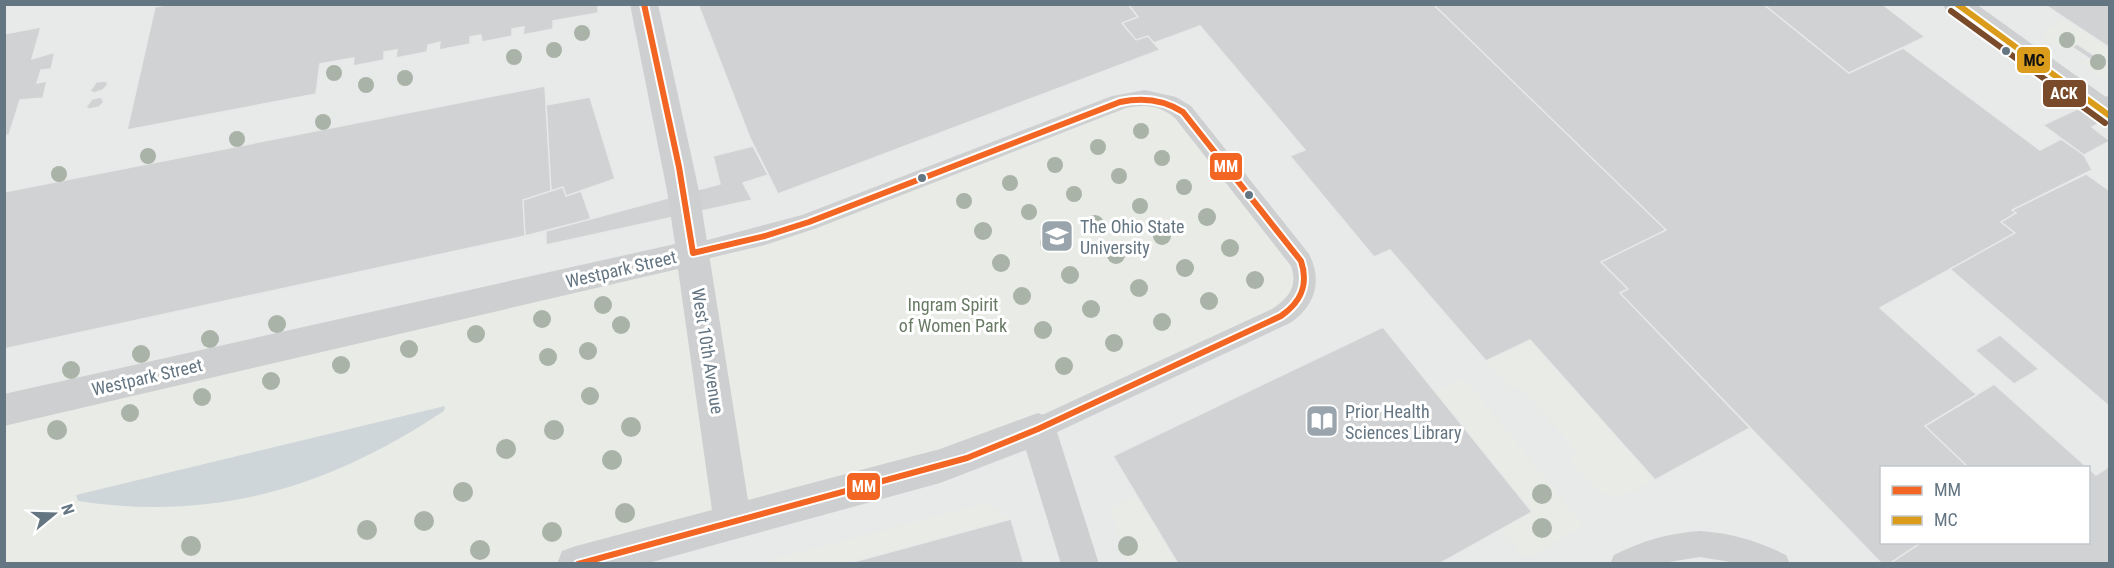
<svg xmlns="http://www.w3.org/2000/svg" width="2114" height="568" viewBox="0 0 2114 568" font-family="'Roboto Condensed',sans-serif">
<rect width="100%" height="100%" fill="#f9f9f9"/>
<!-- built -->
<path fill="#e8e9e9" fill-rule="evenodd" d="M 4,5 L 2109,5 L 2109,563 L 5,563 ZM 1882,468 L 2088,468 L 2088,542 L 1882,542 Z"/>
<!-- green -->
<path fill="#e8ebe6" d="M 2066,19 L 2109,48 L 2109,77 L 2103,78 L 2081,63 L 2094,56 L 2077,44 L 2063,51 L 2046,40 L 2045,30 Z
M 1160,99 L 1301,261 L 1304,293 L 1038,429 L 576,563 L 5,563 L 4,410 L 740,242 L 1120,102 Z
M 1530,340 L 1655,480 C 1605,508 1603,499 1569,459 L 1578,453 L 1519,385 L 1511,389 L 1486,361 Z
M 1464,378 L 1584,526 L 1530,556 L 1521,554 L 1502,529 L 1532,511 L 1436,392 Z
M 1136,496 L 1178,563 L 1128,563 L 1110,509 Z
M 986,503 L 1011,519 L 846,563 L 755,564 Z"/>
<!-- water -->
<path fill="#ced6d9" d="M 445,406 L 444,411 C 329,487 217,522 78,501 L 76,495 Z"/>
<!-- building -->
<path fill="#d0d2d3" stroke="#e8e8e8" stroke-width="1.5" d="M 170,4 L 598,4 L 598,13 L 553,21 L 553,29 L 523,35 L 524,27 L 512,29 L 512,36 L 482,42 L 481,35 L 470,37 L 470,44 L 439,50 L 440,42 L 428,45 L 427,52 L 396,58 L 397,50 L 384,52 L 384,60 L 353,66 L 354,58 L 320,64 L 316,94 L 127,130 L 155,7 Z
M 698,4 L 1128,4 L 1138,17 L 1122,23 L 1136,40 L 1148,36 L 1160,50 L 778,194 L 750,138 Z
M 1128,4 L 1433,4 L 1666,230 L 1601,262 L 1628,289 L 1620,293 L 1750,428 L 1655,480 L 1530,340 L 1486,361 L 1390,250 L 1374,257 L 1290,156 L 1305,150 L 1200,26 L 1154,43 L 1148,36 L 1136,40 L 1122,23 L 1138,17 Z
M 1433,4 L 1763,4 L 1849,73 L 1903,48 L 2040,150 L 2061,139 L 2084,155 L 2092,170 L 2012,210 L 2016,213 L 2001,222 L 2015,233 L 1880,308 L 1977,395 L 1925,426 L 1969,468 L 1882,468 L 1882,542 L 1922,542 L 1889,564 L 1882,564 L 1620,293 L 1628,289 L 1601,262 L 1666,230 Z
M 1763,4 L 1882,4 L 1925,37 L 1849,73 Z
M 2044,4 L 2110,4 L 2110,48 L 2066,19 Z
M 41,27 L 32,59 L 55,52 L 51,69 L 41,70 L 37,83 L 47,81 L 43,98 L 20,100 L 9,135 L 4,136 L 4,34 Z
M 2077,44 L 2095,56 L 2090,59 L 2072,47 Z
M 106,81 L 108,84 L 103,90 L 94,93 L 90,91 L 96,82 Z
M 545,86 L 551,191 L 523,200 L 525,236 L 4,349 L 4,192 Z
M 2110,94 L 2110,117 L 2092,127 L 2110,141 L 2084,155 L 2043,125 Z
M 101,97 L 104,102 L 99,107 L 89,109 L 86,107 L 92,99 Z
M 590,97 L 615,179 L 566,196 L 563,187 L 551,191 L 546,105 Z
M 753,146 L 768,175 L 743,183 L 752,200 L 546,245 L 546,231 L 720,184 L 713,156 Z
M 2086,174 L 2110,191 L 2110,407 L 1950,269 L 2015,233 L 2001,222 L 2016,213 L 2012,210 Z
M 563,187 L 566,196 L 581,191 L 591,219 L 525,236 L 523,200 Z
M 1383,327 L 1532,512 L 1439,564 L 1178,564 L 1113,456 Z
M 2000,335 L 2039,369 L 2014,384 L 1975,350 Z
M 1994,384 L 2088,468 L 1969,468 L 1925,426 Z
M 2110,466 L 2110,564 L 1889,564 L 1922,542 L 2088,542 L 2088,468 L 2096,475 Z
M 1011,519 L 1024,564 L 846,564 Z"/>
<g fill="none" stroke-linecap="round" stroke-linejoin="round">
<!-- lane -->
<path fill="#cecfd0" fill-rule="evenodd" d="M 1145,90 L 1176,97 L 1191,106 L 1309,254 C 1323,281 1315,306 1290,323 L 1038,441 L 1029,437 L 1025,429 L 1029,421 L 1272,309 C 1289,298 1298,286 1291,266 L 1175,118 C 1160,105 1145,104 1126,108 L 817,228 L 765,245 L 693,262 L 685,260 L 681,253 L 685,246 L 802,215 L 1112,96 Z
M 1700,531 C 1731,533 1758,541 1786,555 L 1790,564 L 1742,564 L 1700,557 L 1656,564 L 1610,564 L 1614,555 C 1642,541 1668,533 1700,531 Z"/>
<!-- street -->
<path fill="#cecfd0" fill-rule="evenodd" d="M 630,4 L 658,4 L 699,191 L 748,500 L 940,449 L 1038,413 L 1051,418 L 1056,429 L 1099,564 L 1061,564 L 1026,450 L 940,483 L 645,564 L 557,564 L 562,551 L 576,546 L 712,510 L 678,269 L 4,426 L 4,394 L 675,244 L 667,191 Z
M 1943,4 L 1976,4 L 2110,100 L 2110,127 L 2100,124 L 1946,11 Z"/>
<!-- bus-1 casing -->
<g stroke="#fff" stroke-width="10">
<path id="bus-1" d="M 578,564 L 967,458 L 1038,429 L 1281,316 C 1301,302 1309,285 1301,261 L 1183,112 C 1163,99 1143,97 1120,102 L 809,222 L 765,236 L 693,253 L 679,167 L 644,4"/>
</g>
<!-- bus-2 casing -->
<g stroke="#fff" stroke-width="10">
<path id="bus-2" d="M 1957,4 L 2110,116"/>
</g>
<!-- bus-3 casing -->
<g stroke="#fff" stroke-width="10">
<path id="bus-3" d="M 1951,11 L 2105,123"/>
</g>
<!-- bus-1 -->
<use href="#bus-1" stroke="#f26522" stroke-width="6"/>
<!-- bus-2 -->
<use href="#bus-2" stroke="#da9c1a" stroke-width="6"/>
<!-- bus-3 -->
<use href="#bus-3" stroke="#7a4b2a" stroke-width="6"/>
</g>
<!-- trees -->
<g fill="#a9b3a7">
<circle cx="582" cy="33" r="8"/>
<circle cx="2067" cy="40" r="8"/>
<circle cx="554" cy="50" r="8"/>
<circle cx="514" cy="57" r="8"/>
<circle cx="2098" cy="62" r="8"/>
<circle cx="334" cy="73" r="8"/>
<circle cx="405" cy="78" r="8"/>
<circle cx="366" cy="85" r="8"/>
<circle cx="323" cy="122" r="8"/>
<circle cx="1141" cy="131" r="8"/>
<circle cx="237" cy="139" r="8"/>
<circle cx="1098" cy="147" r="8"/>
<circle cx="148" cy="156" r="8"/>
<circle cx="1162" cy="158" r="8"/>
<circle cx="1055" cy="165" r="8"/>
<circle cx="59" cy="174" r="8"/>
<circle cx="1119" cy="176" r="8"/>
<circle cx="1010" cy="183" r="8"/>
<circle cx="1184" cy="187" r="8"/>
<circle cx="1074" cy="194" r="8"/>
<circle cx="964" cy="201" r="8"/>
<circle cx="1140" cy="206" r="8"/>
<circle cx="1029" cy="212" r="8"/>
<circle cx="1207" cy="217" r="9"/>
<circle cx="1095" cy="224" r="9"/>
<circle cx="983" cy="231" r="9"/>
<circle cx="1162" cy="236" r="9"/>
<circle cx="1049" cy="243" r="9"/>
<circle cx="1230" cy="248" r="9"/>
<circle cx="1116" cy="255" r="9"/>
<circle cx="1001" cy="263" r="9"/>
<circle cx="1185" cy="268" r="9"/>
<circle cx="1070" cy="275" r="9"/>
<circle cx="1255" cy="280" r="9"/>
<circle cx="1139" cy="288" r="9"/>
<circle cx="1022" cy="296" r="9"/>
<circle cx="1209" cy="301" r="9"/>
<circle cx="603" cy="305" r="9"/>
<circle cx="1091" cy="309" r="9"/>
<circle cx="542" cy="319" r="9"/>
<circle cx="1162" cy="322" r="9"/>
<circle cx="277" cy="324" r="9"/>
<circle cx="621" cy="325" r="9"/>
<circle cx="1043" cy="330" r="9"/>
<circle cx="476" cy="334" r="9"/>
<circle cx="210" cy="339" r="9"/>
<circle cx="1114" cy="343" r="9"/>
<circle cx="409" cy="349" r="9"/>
<circle cx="588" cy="351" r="9"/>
<circle cx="141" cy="354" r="9"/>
<circle cx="548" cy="357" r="9"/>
<circle cx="341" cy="365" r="9"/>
<circle cx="1064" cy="366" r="9"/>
<circle cx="71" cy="370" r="9"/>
<circle cx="271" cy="381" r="9"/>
<circle cx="590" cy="396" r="9"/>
<circle cx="202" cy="397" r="9"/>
<circle cx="130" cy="413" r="9"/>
<circle cx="631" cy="427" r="10"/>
<circle cx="57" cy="430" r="10"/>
<circle cx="554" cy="430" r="10"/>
<circle cx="506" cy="449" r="10"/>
<circle cx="612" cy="460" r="10"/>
<circle cx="463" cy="492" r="10"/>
<circle cx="1542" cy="494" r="10"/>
<circle cx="625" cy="513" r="10"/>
<circle cx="424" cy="521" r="10"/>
<circle cx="1542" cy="528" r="10"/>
<circle cx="367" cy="530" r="10"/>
<circle cx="552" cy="532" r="10"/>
<circle cx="191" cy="546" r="10"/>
<circle cx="1128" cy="546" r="10"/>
<circle cx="480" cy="550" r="10"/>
</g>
<!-- icons -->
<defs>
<g id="university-square" transform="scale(1.725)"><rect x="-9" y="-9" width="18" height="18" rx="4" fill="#99a4ac" stroke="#fff"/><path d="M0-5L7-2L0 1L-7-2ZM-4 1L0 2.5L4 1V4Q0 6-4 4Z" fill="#fff"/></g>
<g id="library-square" transform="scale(1.725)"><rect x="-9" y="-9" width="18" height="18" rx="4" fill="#99a4ac" stroke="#fff"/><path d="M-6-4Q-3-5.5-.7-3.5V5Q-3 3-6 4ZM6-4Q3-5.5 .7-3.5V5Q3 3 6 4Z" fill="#fff"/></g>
</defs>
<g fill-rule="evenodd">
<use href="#university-square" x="1057" y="236"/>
<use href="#library-square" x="1322" y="421"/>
</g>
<!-- markers -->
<g fill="#657683" stroke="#fff" stroke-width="2">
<circle cx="2006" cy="51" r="5"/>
<circle cx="922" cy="178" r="5"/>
<circle cx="1249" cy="195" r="5"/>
</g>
<g text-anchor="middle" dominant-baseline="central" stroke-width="6" stroke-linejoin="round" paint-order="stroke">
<!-- poi labels -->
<g font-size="18" fill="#657683" stroke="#fff" text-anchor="start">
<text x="1080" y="226">The Ohio State<tspan x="1080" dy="21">University</tspan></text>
<text x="1345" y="411">Prior Health<tspan x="1345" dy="21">Sciences Library</tspan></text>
</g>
<!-- street labels -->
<g font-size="18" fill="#657683" stroke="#fff">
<text transform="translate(621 269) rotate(-13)">Westpark Street</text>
<text transform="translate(708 351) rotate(81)">West 10th Avenue</text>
<text transform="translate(147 377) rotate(-13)">Westpark Street</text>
</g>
<!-- park labels -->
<g font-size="18" fill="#687a64" stroke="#fff">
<text x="953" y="304">Ingram Spirit<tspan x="953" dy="21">of Women Park</tspan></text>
</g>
</g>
<g stroke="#fff" stroke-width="2">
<rect x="2016" y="46" width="35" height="28" rx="6" fill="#da9c1a"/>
<rect x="2042" y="79" width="45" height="29" rx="6" fill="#7a4b2a"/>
<rect x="1209" y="152" width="34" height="29" rx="6" fill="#f26522"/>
<rect x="846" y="472" width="35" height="29" rx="6" fill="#f26522"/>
</g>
<g font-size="16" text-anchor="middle" font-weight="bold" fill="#fff">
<text x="2064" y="99">ACK</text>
<text x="1226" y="172">MM</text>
<text x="864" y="492">MM</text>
</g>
<g font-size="16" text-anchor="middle" font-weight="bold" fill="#111">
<text x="2034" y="66">MC</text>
</g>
<!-- border -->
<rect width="2114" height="568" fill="none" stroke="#657683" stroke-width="12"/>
<!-- legend -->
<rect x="1880" y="466" width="210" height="78" fill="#ffffff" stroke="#c1c8cd" stroke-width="1.5"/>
<rect x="1892" y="486" width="30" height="9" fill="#f26522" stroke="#c1c8cd" stroke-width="1.5"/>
<text x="1934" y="496" font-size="18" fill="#657683">MM</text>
<rect x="1892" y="516" width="30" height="9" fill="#da9c1a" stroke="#c1c8cd" stroke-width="1.5"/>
<text x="1934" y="526" font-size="18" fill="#657683">MC</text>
<!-- north arrow -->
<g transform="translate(54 514) rotate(71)" stroke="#ffffff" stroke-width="4.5" paint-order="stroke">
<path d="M0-4.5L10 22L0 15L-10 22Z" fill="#657683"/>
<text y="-9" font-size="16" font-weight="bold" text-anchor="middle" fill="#657683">N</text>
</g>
</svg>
